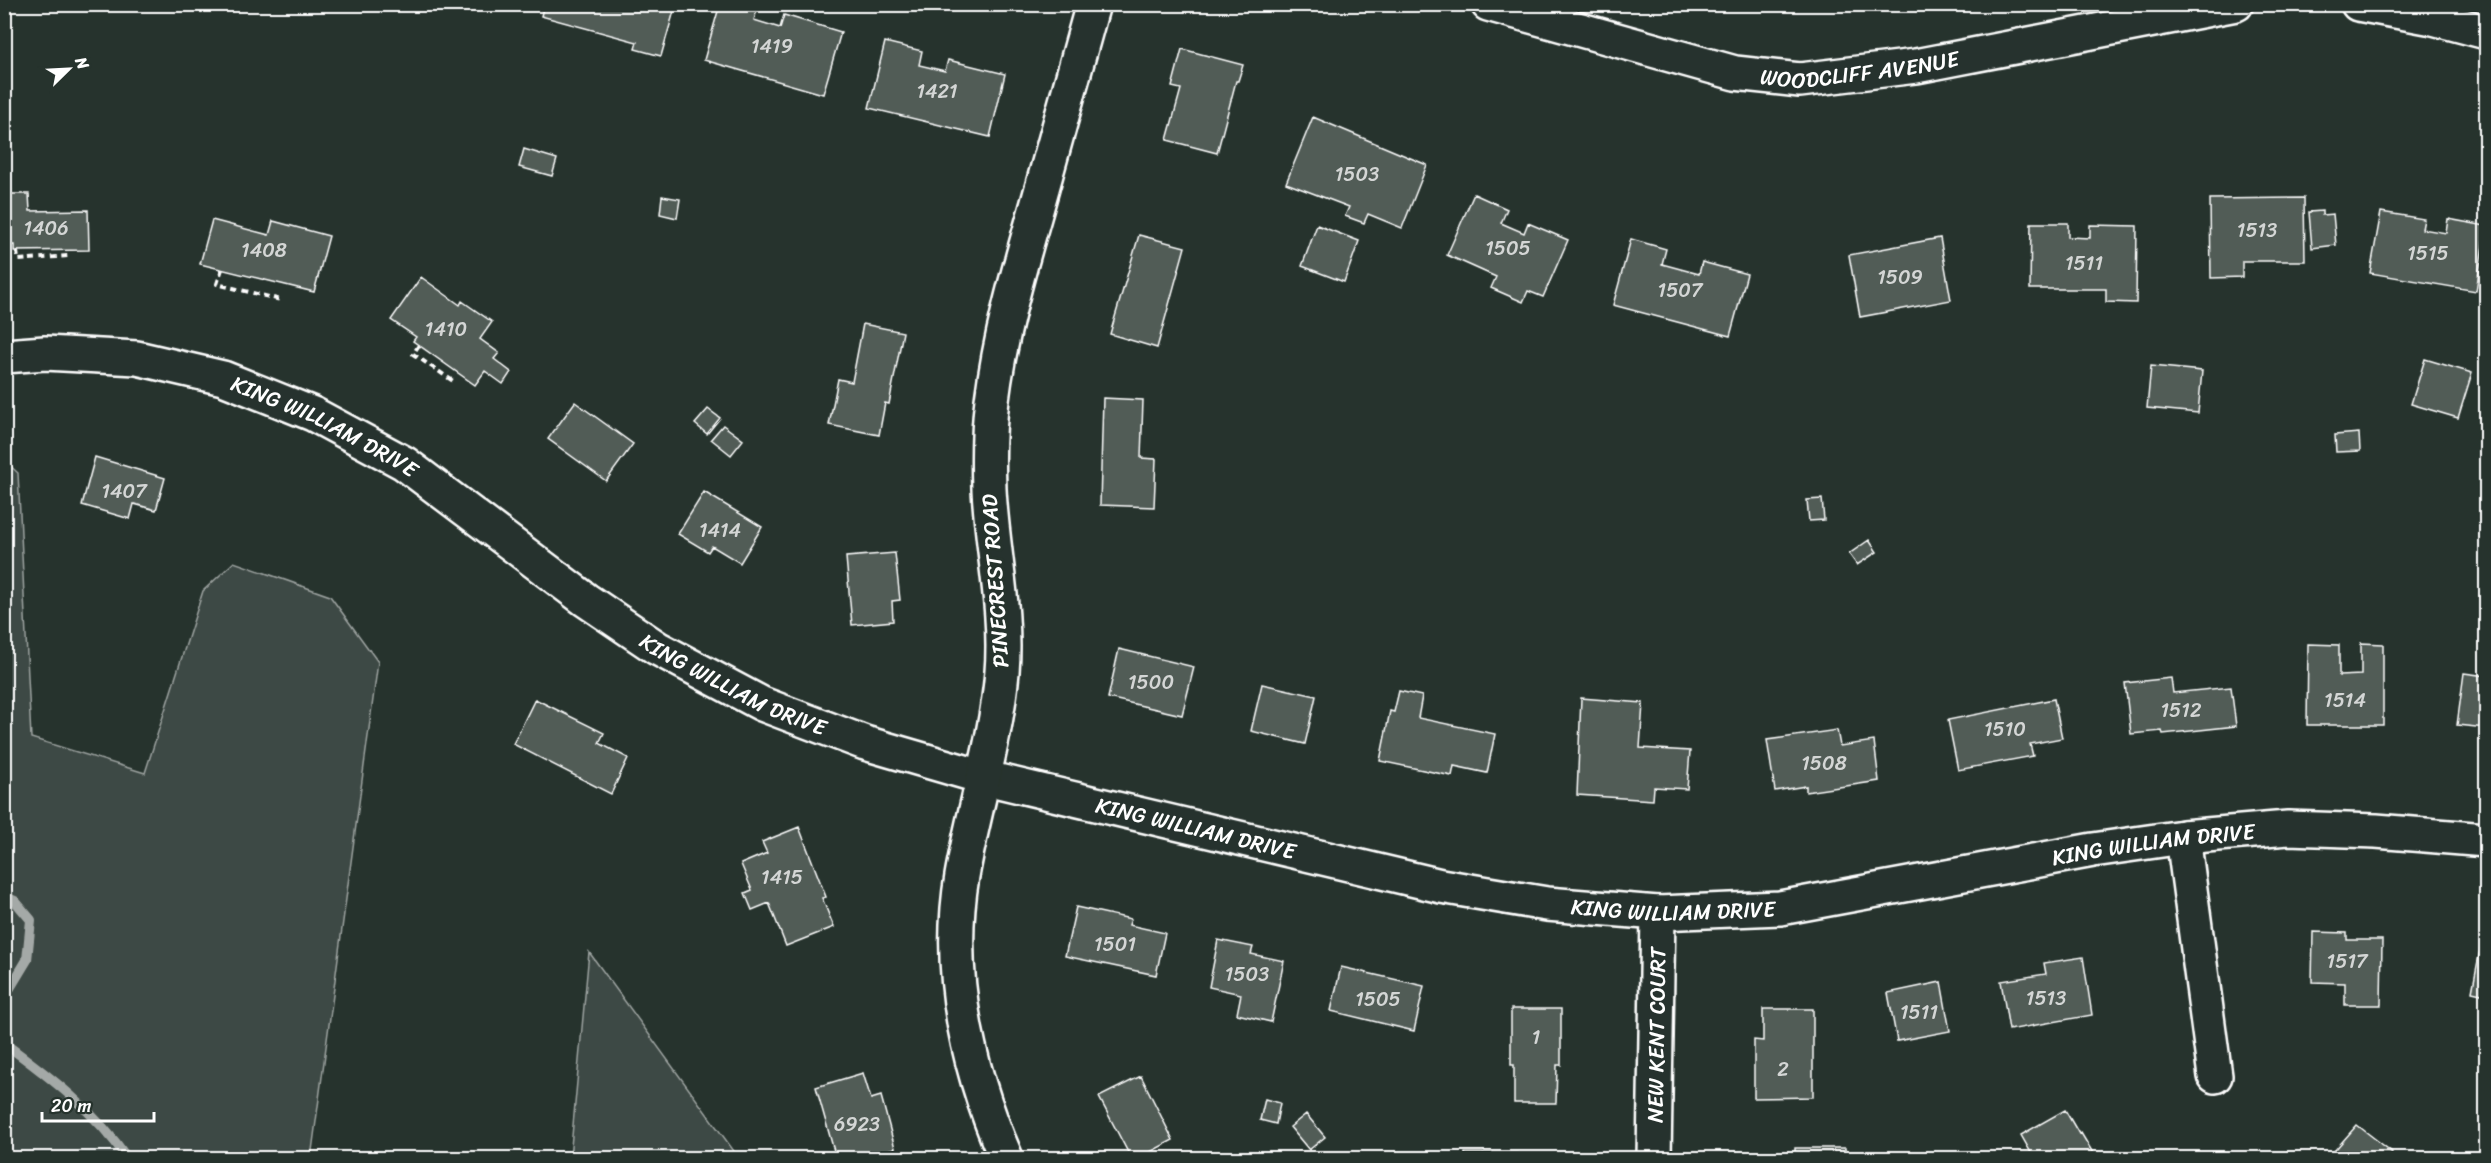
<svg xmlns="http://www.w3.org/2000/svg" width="2491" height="1163" viewBox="0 0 2491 1163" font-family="Sriracha,sans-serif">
<rect width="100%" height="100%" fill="#26332d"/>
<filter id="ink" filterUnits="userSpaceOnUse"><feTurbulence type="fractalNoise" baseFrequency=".0167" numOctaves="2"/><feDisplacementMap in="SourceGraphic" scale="12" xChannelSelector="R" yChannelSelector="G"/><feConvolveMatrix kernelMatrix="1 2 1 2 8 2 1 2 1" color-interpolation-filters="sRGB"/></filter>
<g filter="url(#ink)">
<!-- green -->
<path fill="#3e4944" stroke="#9ea4a2" stroke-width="1.5" d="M 5,461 L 18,473 L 31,738 L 145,773 L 203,591 L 234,562 L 330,596 L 378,662 L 311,1158 L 5,1158 Z
M 589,952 L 739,1158 L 570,1158 Z"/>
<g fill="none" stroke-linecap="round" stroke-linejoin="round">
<!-- stream -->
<path stroke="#a4a9a7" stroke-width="10" d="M 4,896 L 15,901 L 31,920 L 27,960 L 4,998
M 4,1043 C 49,1076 96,1112 127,1158"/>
</g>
<!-- building -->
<path fill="#515c57" stroke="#fff" stroke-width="1.5" d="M 544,4 L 676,4 L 661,56 L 635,49 L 637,42 L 541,16 Z
M 720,4 L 749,4 L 758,7 L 754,20 L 780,28 L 784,15 L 841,32 L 823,94 L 704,60 Z
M 885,42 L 922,51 L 919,65 L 945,71 L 948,60 L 1005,74 L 990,137 L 869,108 Z
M 1182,49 L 1243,65 L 1238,81 L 1236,81 L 1217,153 L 1167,140 L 1181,89 L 1172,87 Z
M 1313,117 L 1427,165 L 1402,228 L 1368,214 L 1364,223 L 1345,216 L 1349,207 L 1286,183 Z
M 524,149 L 557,159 L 552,176 L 519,167 Z
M 4,194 L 29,194 L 30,211 L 88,210 L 89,250 L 14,251 L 14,245 L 4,245 Z
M 1474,194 L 1507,209 L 1501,223 L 1524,233 L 1528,223 L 1568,240 L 1543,297 L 1528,291 L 1523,302 L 1491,288 L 1496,277 L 1447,255 Z
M 662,196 L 680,199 L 677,218 L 660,214 Z
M 2304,198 L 2305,261 L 2242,261 L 2242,277 L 2211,278 L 2210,199 Z
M 2322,211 L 2322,215 L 2333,214 L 2336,245 L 2312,248 L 2309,212 Z
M 2381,212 L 2424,219 L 2422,229 L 2446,233 L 2448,219 L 2486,226 L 2476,291 L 2370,273 Z
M 212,220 L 269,235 L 273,221 L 329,236 L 314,292 L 200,264 Z
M 2031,223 L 2068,223 L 2068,237 L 2090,238 L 2090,225 L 2137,226 L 2136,303 L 2106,302 L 2106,289 L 2030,289 Z
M 1317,225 L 1359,241 L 1344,282 L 1302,266 Z
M 1139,235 L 1185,247 L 1157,348 L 1110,334 Z
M 1940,238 L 1951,300 L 1860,317 L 1849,255 Z
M 1631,239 L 1666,249 L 1662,264 L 1699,274 L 1702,262 L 1747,274 L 1730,336 L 1613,305 Z
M 421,277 L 460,305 L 462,301 L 492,322 L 480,339 L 499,353 L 494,359 L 511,372 L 503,384 L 485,371 L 475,385 L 413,341 L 416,337 L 391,320 Z
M 863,324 L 903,332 L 889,404 L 885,403 L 879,435 L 829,425 L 838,379 L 852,382 Z
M 2425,359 L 2472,373 L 2458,418 L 2411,404 Z
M 2151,366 L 2202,371 L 2198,413 L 2147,408 Z
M 1103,398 L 1143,400 L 1141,458 L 1156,459 L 1154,507 L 1100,505 Z
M 575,402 L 633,444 L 606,481 L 548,439 Z
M 708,409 L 720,418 L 707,434 L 695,424 Z
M 723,425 L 743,440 L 731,455 L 711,439 Z
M 2359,433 L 2360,451 L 2336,452 L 2335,435 Z
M 95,457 L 165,478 L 156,510 L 134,504 L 130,519 L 82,505 Z
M 704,492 L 762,527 L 740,563 L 712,546 L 708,552 L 678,534 Z
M 1822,499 L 1824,520 L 1809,521 L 1807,500 Z
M 1869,540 L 1877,552 L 1857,565 L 1849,554 Z
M 895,553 L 900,600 L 892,601 L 893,621 L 852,625 L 846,557 Z
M 2361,643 L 2383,644 L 2383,725 L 2307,725 L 2308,644 L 2339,645 L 2339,676 L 2361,675 Z
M 1119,649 L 1194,667 L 1182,715 L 1108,698 Z
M 2464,673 L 2486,676 L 2486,728 L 2457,725 Z
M 2171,678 L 2173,693 L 2231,687 L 2236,726 L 2163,734 L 2162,731 L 2131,734 L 2125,683 Z
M 1262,684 L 1316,696 L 1305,744 L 1251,731 Z
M 1399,691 L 1422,696 L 1418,718 L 1495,734 L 1487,773 L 1454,766 L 1452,776 L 1380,761 L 1390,711 L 1394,712 Z
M 1581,698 L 1643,703 L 1640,748 L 1690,751 L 1687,789 L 1654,787 L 1653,800 L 1577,795 Z
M 535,699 L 604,733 L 599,743 L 628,758 L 611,794 L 513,744 Z
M 2054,699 L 2062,738 L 2030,744 L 2033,756 L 1958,770 L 1948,720 Z
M 1837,730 L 1840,746 L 1874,741 L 1879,781 L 1806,792 L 1806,786 L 1775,791 L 1767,740 Z
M 799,827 L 826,897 L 822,898 L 834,927 L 786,946 L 769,903 L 752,910 L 745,893 L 752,890 L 741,864 L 767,853 L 762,842 Z
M 1076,907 L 1131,919 L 1129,925 L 1165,933 L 1156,975 L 1065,956 Z
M 2313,932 L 2347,933 L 2347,940 L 2382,940 L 2381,1005 L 2345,1005 L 2345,983 L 2312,982 Z
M 1218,940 L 1253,947 L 1251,954 L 1284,961 L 1271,1022 L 1237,1014 L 1241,994 L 1209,987 Z
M 2481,945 L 2486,946 L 2486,995 L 2472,992 Z
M 2083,957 L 2092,1015 L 2009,1030 L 2001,981 L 2046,974 L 2044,963 Z
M 1341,967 L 1424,986 L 1414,1031 L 1331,1011 Z
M 1941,982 L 1950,1031 L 1897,1041 L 1888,993 Z
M 1511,1009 L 1561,1009 L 1561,1065 L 1557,1065 L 1556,1103 L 1514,1103 L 1514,1065 L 1511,1065 Z
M 1763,1009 L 1813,1009 L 1813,1097 L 1754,1098 L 1754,1040 L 1763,1041 Z
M 863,1073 L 871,1099 L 881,1096 L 895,1148 L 857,1158 L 836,1158 L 816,1087 Z
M 1141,1076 L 1173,1140 L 1139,1158 L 1131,1158 L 1099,1097 Z
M 1265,1099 L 1280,1103 L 1276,1124 L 1260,1120 Z
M 2065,1110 L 2079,1134 L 2081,1133 L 2096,1158 L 2034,1158 L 2021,1135 Z
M 1306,1114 L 1325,1137 L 1309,1150 L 1290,1127 Z
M 2357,1125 L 2392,1152 L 2386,1158 L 2328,1158 Z
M 1795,1148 L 1845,1148 L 1845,1158 L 1795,1158 Z
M 1465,1153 L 1517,1153 L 1517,1158 L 1465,1158 Z"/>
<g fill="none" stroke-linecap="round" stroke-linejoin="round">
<!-- minor casing -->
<g stroke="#fff" stroke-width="38">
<g id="minor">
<path id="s1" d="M 1488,4 L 1735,73 L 1800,80 L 1916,66 L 2236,4"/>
<path d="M 2358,4 L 2433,18 L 2486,32"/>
<path id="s2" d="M 4,356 L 45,353 L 137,358 L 223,378 L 313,414 L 404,463 L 586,600 L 657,648 L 762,704 L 865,743 L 982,777 L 1441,886 L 1547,904 L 1658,913 L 1780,908 L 2093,850 L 2183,837 L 2288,828 L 2376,831 L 2486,840"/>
<path d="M 2183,837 L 2215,1076"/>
<path d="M 1006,1158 C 968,1070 946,972 962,876 C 974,808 996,741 1002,672 C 1007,610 992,550 989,489 C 988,461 988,429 992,400 C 1000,335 1018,273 1036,210 C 1055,141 1074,73 1093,4"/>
<path id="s3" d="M 1654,1158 L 1658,913"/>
</g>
</g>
<!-- path -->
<path stroke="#fff" stroke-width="4" stroke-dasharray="6 4.5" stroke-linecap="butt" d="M 4,178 L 8,178 L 11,194
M 17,251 L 18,260 L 68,256
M 222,269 L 217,284 L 281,300
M 419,345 L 413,354 L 456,383"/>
<!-- minor -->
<use href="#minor" stroke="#26332d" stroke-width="33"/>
</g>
</g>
<g text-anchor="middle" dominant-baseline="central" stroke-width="6" stroke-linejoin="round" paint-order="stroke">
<!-- number labels -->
<g font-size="20" fill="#d4d6d5">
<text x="772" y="46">1419</text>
<text x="937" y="91">1421</text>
<text x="1357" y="174">1503</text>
<text x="46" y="228">1406</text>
<text x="2257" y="230">1513</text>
<text x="1508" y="248">1505</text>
<text x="264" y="250">1408</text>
<text x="2428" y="253">1515</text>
<text x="2084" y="263">1511</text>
<text x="1900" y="277">1509</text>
<text x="1680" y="290">1507</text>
<text x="446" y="329">1410</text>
<text x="124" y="491">1407</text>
<text x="720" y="530">1414</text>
<text x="1151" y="682">1500</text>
<text x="2345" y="700">1514</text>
<text x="2181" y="710">1512</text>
<text x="2005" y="729">1510</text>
<text x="1824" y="763">1508</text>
<text x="782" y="877">1415</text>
<text x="1115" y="944">1501</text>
<text x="2347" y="961">1517</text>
<text x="1247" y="974">1503</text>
<text x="2046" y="998">1513</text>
<text x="1378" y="999">1505</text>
<text x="1919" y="1012">1511</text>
<text x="1536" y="1037">1</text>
<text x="1783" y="1069">2</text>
<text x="857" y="1124">6923</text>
</g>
<!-- street labels -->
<g font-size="22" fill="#fff" stroke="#26332d">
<text stroke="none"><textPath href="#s1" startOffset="382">WOODCLIFF AVENUE</textPath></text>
<text stroke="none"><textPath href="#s2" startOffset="334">KING WILLIAM DRIVE</textPath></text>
<text transform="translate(995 581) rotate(-94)">PINECREST ROAD</text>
<text stroke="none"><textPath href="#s2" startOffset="820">KING WILLIAM DRIVE</textPath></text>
<text stroke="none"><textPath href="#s2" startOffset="1306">KING WILLIAM DRIVE</textPath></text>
<text stroke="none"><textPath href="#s2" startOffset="2278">KING WILLIAM DRIVE</textPath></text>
<text stroke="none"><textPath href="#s2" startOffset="1792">KING WILLIAM DRIVE</textPath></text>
<text stroke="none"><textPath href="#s3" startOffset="123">NEW KENT COURT</textPath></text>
</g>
</g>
<!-- margin -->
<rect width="2491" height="1163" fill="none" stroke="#26332d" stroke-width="24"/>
<rect x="12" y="12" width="2467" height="1139" fill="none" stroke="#fff" stroke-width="2" filter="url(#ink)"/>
<!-- north arrow -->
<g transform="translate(69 69) rotate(66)" stroke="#26332d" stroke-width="4.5" paint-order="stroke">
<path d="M0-4.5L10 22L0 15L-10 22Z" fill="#ffffff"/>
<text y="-9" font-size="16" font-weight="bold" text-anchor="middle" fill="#ffffff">N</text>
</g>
<!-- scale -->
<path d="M42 1112v9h112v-9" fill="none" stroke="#ffffff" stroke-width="3"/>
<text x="51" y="1112" font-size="18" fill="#ffffff" stroke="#26332d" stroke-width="4.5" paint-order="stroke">20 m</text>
</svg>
